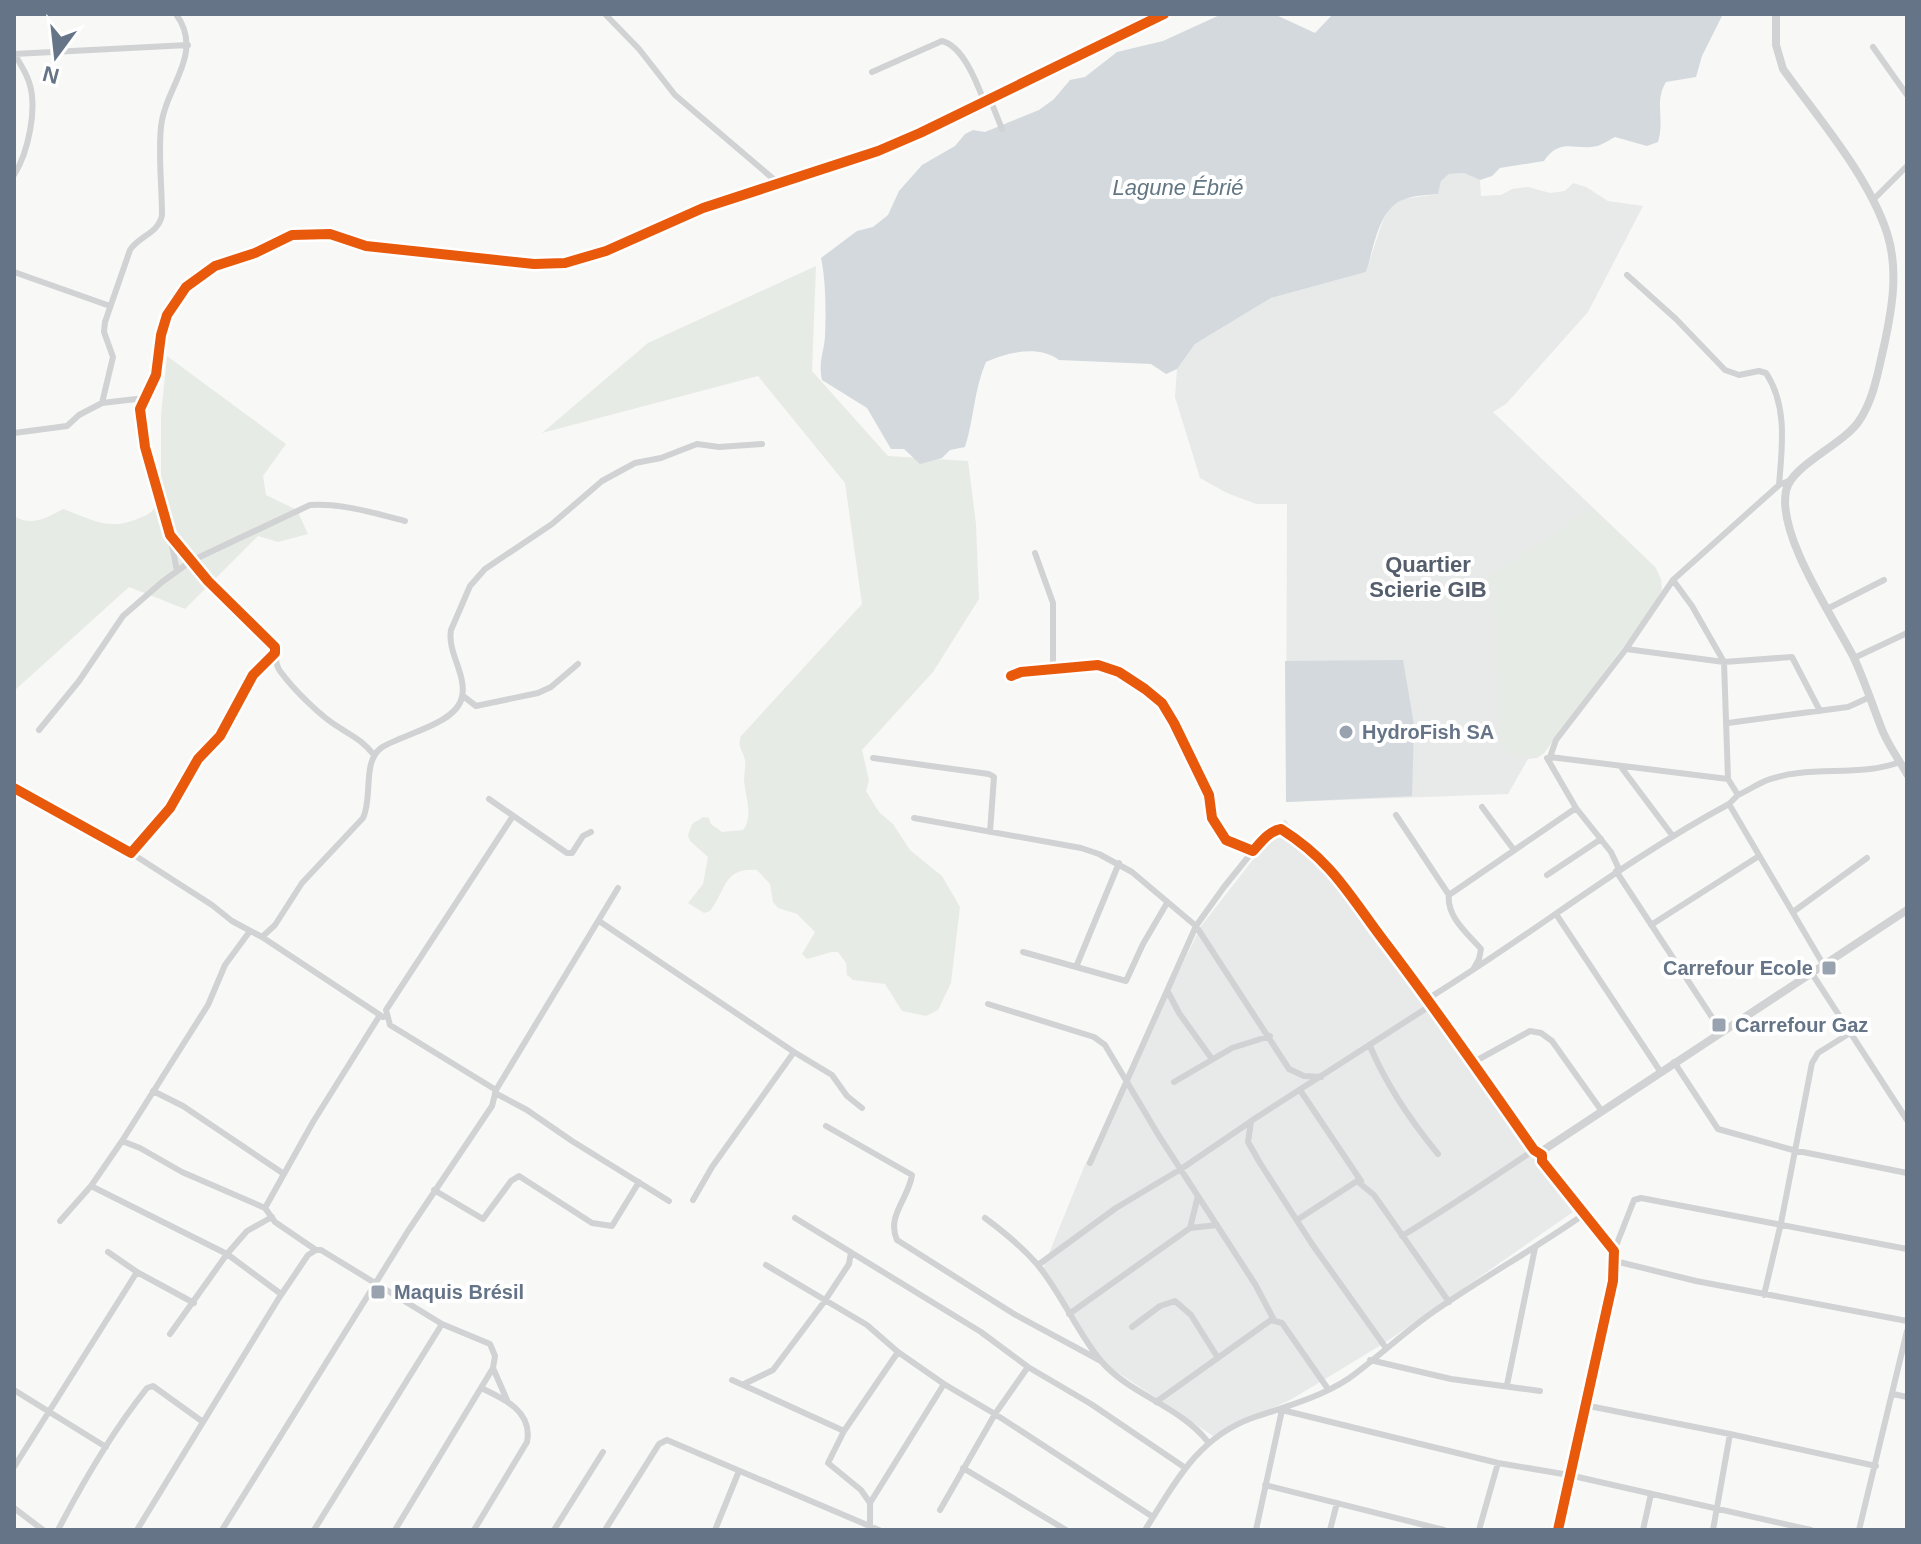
<svg xmlns="http://www.w3.org/2000/svg" width="1921" height="1544" viewBox="0 0 1921 1544" font-family="Helvetica,sans-serif">
<rect width="100%" height="100%" fill="#f8f8f7"/>
<!-- built -->
<path fill="#e8e9e9" d="M 1464,173 L 1480,180 L 1481,196 L 1501,195 L 1512,189 L 1528,187 L 1550,193 L 1565,191 L 1573,183 L 1586,187 L 1608,201 L 1643,206 L 1588,312 L 1506,404 L 1493,412 L 1655,567 L 1661,579 L 1662,590 L 1544,753 L 1537,758 L 1528,759 L 1508,794 L 1286,802 L 1287,504 L 1256,504 L 1227,493 L 1200,478 L 1175,397 L 1177,369 L 1195,344 L 1271,298 L 1366,272 L 1383,220 L 1390,207 L 1403,199 L 1438,194 L 1441,181 L 1449,174 Z
M 1285,819 L 1433,1013 L 1573,1212 L 1386,1342 L 1292,1399 L 1213,1436 L 1102,1362 L 1043,1268 L 1084,1167 L 1201,926 Z"/>
<!-- green -->
<path fill="#e7ebe5" d="M 816,266 L 812,371 L 888,456 L 968,461 L 976,524 L 979,599 L 933,672 L 862,750 L 869,780 L 866,791 L 879,812 L 893,824 L 910,850 L 942,876 L 960,907 L 951,983 L 938,1010 L 926,1016 L 902,1011 L 885,984 L 853,980 L 847,975 L 846,963 L 838,952 L 832,952 L 807,959 L 802,954 L 815,932 L 797,914 L 778,908 L 773,902 L 770,884 L 757,870 C 723,867 726,891 710,911 L 704,913 L 688,903 L 703,884 L 708,857 L 690,841 L 688,835 L 692,824 L 703,817 L 709,818 L 711,824 L 722,832 L 743,830 C 754,816 745,796 744,780 C 744,774 746,766 745,760 C 743,750 737,748 741,736 L 862,604 L 845,483 L 758,376 L 542,433 L 648,343 Z
M 167,356 L 286,444 L 263,476 L 266,495 L 297,510 L 308,534 L 278,542 L 258,536 L 185,609 L 129,587 L 14,691 L 14,516 C 32,527 46,518 63,509 C 95,520 108,532 142,517 C 148,515 154,511 156,505 C 158,498 157,493 161,487 L 161,415 Z
M 1593,508 L 1655,567 C 1661,579 1663,587 1658,600 L 1544,753 C 1529,764 1509,755 1499,741 L 1493,589 L 1486,578 Z"/>
<!-- water -->
<path fill="#d3d9dd" d="M 1222,14 L 1274,14 L 1315,33 L 1333,14 L 1723,14 L 1702,56 L 1696,77 L 1666,82 C 1654,101 1665,120 1658,142 L 1647,146 L 1615,137 C 1609,140 1602,145 1597,146 C 1575,151 1560,137 1544,161 L 1500,168 L 1492,176 L 1480,180 L 1464,173 L 1449,174 L 1441,181 L 1438,194 C 1427,195 1415,195 1405,199 C 1378,207 1374,249 1366,272 L 1271,298 L 1195,344 L 1177,369 L 1166,374 L 1151,364 L 1059,360 C 1039,345 1007,352 986,362 C 974,389 974,419 965,447 L 950,450 L 942,458 L 920,464 L 904,449 L 891,449 L 867,408 L 822,380 C 818,360 824,354 825,336 C 826,312 826,281 821,258 L 857,231 L 873,227 L 888,215 L 899,191 L 922,165 L 955,146 L 965,134 L 973,130 L 985,132 L 1039,110 L 1054,99 L 1070,80 L 1085,77 L 1117,52 L 1163,41 Z
M 1403,660 L 1414,725 L 1412,796 L 1286,802 L 1285,661 Z"/>
<g fill="none" stroke-linecap="round" stroke-linejoin="round">
<!-- minor -->
<path stroke="#d1d2d3" stroke-width="6" d="M 605,14 L 639,49 L 675,95 L 777,182
M 1873,47 L 1907,95
M 14,53 C 19,62 26,72 29,82 C 38,108 28,153 14,175
M 14,54 L 188,45
M 872,72 L 942,41 C 963,46 977,83 984,101
M 990,99 L 1002,129
M 1873,200 L 1907,166
M 14,272 L 110,306
M 1627,275 L 1676,319 L 1725,370 L 1739,375 L 1759,371 L 1766,373 C 1788,406 1782,448 1779,485
M 102,403 L 113,357 L 104,332 L 105,322 L 130,250 C 139,236 159,233 162,215 C 162,186 158,155 161,127 C 165,86 205,54 176,14
M 14,433 L 67,426 L 79,415 L 102,403 L 145,398
M 170,535 L 177,571
M 1035,553 L 1053,603 L 1053,668
M 1673,580 L 1692,606 L 1724,662 L 1728,779 L 1738,795 L 1729,804 L 1823,964
M 1827,609 L 1884,580
M 1626,649 L 1724,662 L 1792,657 L 1820,711
M 275,653 C 276,660 276,666 280,671 C 293,689 321,717 340,728 C 355,738 362,740 374,755
M 1854,658 L 1907,633
M 1011,676 L 1021,672 L 1098,665 L 1119,672 L 1145,689 L 1162,703 L 1174,723 L 1209,795 L 1212,818 L 1226,840 L 1253,851 C 1261,842 1269,831 1281,829 C 1333,862 1349,895 1384,941 C 1436,1009 1485,1080 1534,1150 L 1542,1155
M 463,696 L 476,706 L 538,693 L 551,687 L 578,664
M 1728,723 L 1848,707 L 1870,697
M 39,730 L 79,681 L 123,616 L 162,582 L 191,561 L 310,505 C 342,503 374,513 405,521
M 1550,757 L 1728,779
M 873,758 L 989,774 L 994,777 L 990,832
M 1621,767 L 1672,835
M 14,788 L 131,853 L 170,808 L 198,759 L 220,736 L 253,675 L 275,653 L 275,647 L 208,581 L 170,535 L 145,447 L 140,409 L 156,375 L 161,335 L 167,315 L 186,287 L 215,266 L 255,253 L 292,235 L 330,234 L 366,246 L 534,264 L 565,263 L 606,251 L 703,208 L 878,151 L 920,133 L 1164,14
M 1738,795 C 1747,791 1756,785 1765,781 C 1808,764 1858,778 1900,762
M 489,799 L 567,853 L 572,853 L 583,836 L 591,832
M 1482,807 L 1514,850
M 1396,815 L 1449,895
M 914,818 L 1081,848 L 1099,854 L 1132,872 L 1196,926 L 1289,1069 L 1304,1076 L 1321,1077
M 131,853 L 212,905 L 232,921 L 262,937 L 275,925 L 302,883 L 363,818 C 373,798 362,762 381,748 C 401,734 456,725 462,697 C 467,675 447,652 451,630 L 470,586 L 485,569 L 552,524 L 602,481 L 635,463 L 661,458 L 697,444 L 719,447 L 762,444
M 1619,869 L 1611,852 L 1576,808 L 1547,758 L 1550,757 L 1556,740 L 1626,649 L 1673,580 L 1779,485 L 1791,480
M 1616,871 L 1721,1031
M 1547,875 L 1601,839
M 1793,912 L 1867,858
M 1556,914 L 1660,1071
M 599,921 L 794,1052 L 712,1167 L 693,1200
M 1651,925 L 1759,856
M 262,937 L 383,1017
M 1023,952 L 1126,981 L 1143,944 L 1167,903
M 1076,967 L 1119,863
M 1474,968 L 1479,959 L 1481,949 C 1468,934 1446,916 1449,895 L 1576,808
M 1811,972 L 1907,1120
M 1168,992 L 1179,1013 L 1212,1059
M 1429,998 C 1530,936 1623,861 1729,804
M 988,1004 L 1094,1037 L 1105,1045 L 1159,1136 L 1255,1284 L 1274,1320
M 1370,1046 C 1387,1087 1411,1121 1438,1154
M 794,1052 L 832,1075 L 847,1096 L 862,1108
M 1674,1062 L 1718,1129 L 1793,1150 L 1907,1173
M 1472,1063 L 1530,1031 L 1541,1033 L 1552,1041 L 1601,1110
M 1174,1082 L 1232,1048 L 1270,1036
M 496,1090 L 390,1025 L 386,1010 L 513,816
M 1300,1090 L 1361,1181
M 153,1091 L 183,1106 L 284,1174
M 495,1093 L 527,1110 L 572,1141 L 669,1201
M 826,1126 L 912,1175 C 909,1198 886,1216 897,1240 L 1014,1314 L 1101,1361
M 122,1141 L 140,1148 L 182,1172 L 265,1208 L 275,1222 L 316,1250
M 1090,1163 L 1196,926 L 1224,887 L 1253,851
M 91,1186 L 227,1254 L 247,1231 L 272,1217
M 434,1190 L 483,1219 L 511,1181 L 519,1176 L 592,1223 L 612,1226 L 639,1182
M 265,1208 L 313,1122 L 380,1015
M 795,1218 L 981,1332 L 1028,1367 L 1091,1404 L 1184,1467
M 985,1218 C 1004,1232 1021,1246 1036,1263 C 1061,1292 1076,1331 1101,1361 C 1130,1395 1180,1406 1208,1442
M 1297,1220 L 1357,1181 L 1374,1195 L 1449,1302
M 60,1221 L 91,1186 L 122,1141 L 208,1005 L 225,965 L 250,931
M 1190,1228 L 1198,1196
M 1402,1236 C 1448,1208 1491,1179 1534,1150
M 1614,1251 L 1634,1200 L 1641,1198 L 1907,1249
M 108,1252 L 137,1272 L 194,1303
M 1615,1261 L 1696,1281 L 1907,1321
M 766,1265 L 867,1325 L 898,1352 L 944,1384 L 995,1414 L 1153,1517
M 1038,1265 L 1116,1208 L 1181,1169 L 1250,1122
M 1764,1295 L 1781,1223 L 1812,1063 L 1818,1053 L 1850,1033
M 1069,1314 L 1190,1228 L 1217,1225
M 1132,1327 L 1160,1306 L 1175,1301 L 1191,1315 L 1218,1358
M 170,1334 L 227,1254 L 281,1294
M 1386,1348 L 1312,1244 L 1260,1163 L 1248,1142 L 1251,1121 L 1433,1004
M 1370,1360 L 1451,1379 L 1540,1391
M 493,1368 L 507,1400
M 732,1380 L 844,1431
M 744,1384 L 773,1370 L 824,1302 L 849,1264 L 851,1252
M 1507,1385 L 1535,1248
M 14,1390 L 106,1447
M 1893,1394 L 1907,1397
M 1156,1402 L 1271,1320 L 1282,1323 L 1328,1389
M 1584,1405 L 1730,1434 L 1713,1530
M 1730,1434 L 1876,1466
M 14,1467 L 137,1272
M 963,1468 L 1066,1530
M 1265,1485 L 1444,1530
M 870,1503 L 861,1490 L 828,1463 L 844,1431 L 898,1352
M 14,1508 L 43,1530
M 940,1510 L 995,1414 L 1028,1367
M 870,1526 L 870,1503 L 944,1384
M 58,1530 C 84,1480 112,1432 147,1388 L 153,1386 L 203,1422
M 137,1530 L 279,1298 L 308,1255 L 316,1250 L 321,1250 L 442,1324 L 490,1344 L 495,1356 L 493,1368 L 395,1530
M 222,1530 L 408,1231 L 492,1106 L 496,1090 L 618,888
M 314,1530 L 442,1324
M 474,1530 L 527,1442 C 533,1412 505,1399 481,1388
M 554,1530 L 603,1452
M 605,1530 L 659,1444 L 667,1440 L 879,1530
M 715,1530 L 739,1471
M 1145,1530 C 1175,1483 1197,1438 1252,1418 C 1284,1407 1319,1398 1348,1379 C 1379,1357 1407,1329 1439,1308 C 1487,1275 1536,1248 1583,1215
M 1256,1530 L 1282,1410 L 1498,1463 L 1569,1475 L 1811,1530
M 1330,1530 L 1337,1503
M 1479,1530 L 1498,1463
M 1643,1530 L 1651,1494
M 1859,1530 L 1907,1331"/>
<!-- tertiary -->
<path stroke="#d1d2d3" stroke-width="8" d="M 1776,14 L 1776,45 L 1783,69 C 1818,118 1868,175 1887,233 C 1899,270 1892,309 1884,346 C 1878,371 1874,399 1859,421 C 1843,445 1791,465 1786,491 C 1777,536 1834,618 1854,658 C 1865,682 1873,707 1883,732 C 1889,746 1899,760 1907,774
M 1558,1530 L 1615,1261 L 1610,1245 L 1542,1161 L 1545,1149 L 1907,910"/>
<!-- cycleway casing -->
<g stroke="#fff" stroke-width="15">
<path id="cycleway" d="M 1011,676 L 1021,672 L 1098,665 L 1119,672 L 1145,689 L 1162,703 L 1174,723 L 1209,795 L 1212,818 L 1226,840 L 1253,851 C 1261,842 1269,831 1281,829 C 1333,862 1349,895 1384,941 C 1436,1009 1485,1080 1534,1150 L 1542,1155 L 1542,1161 L 1614,1251 L 1613,1281 L 1558,1530
M 14,788 L 131,853 L 170,808 L 198,759 L 220,736 L 253,675 L 275,653 L 275,647 L 208,581 L 170,535 L 145,447 L 140,409 L 156,375 L 161,335 L 167,315 L 186,287 L 215,266 L 255,253 L 292,235 L 330,234 L 366,246 L 534,264 L 565,263 L 606,251 L 703,208 L 878,151 L 920,133 L 1164,14"/>
</g>
<!-- cycleway -->
<use href="#cycleway" stroke="#e8590c" stroke-width="10"/>
</g>
<!-- markers -->
<g fill="#99a2af" stroke="#fff" stroke-width="3">
<circle cx="1346" cy="732" r="8"/>
<rect x="1821" y="960" width="16" height="16" rx="4"/>
<rect x="1711" y="1017" width="16" height="16" rx="4"/>
<rect x="370" y="1284" width="16" height="16" rx="4"/>
</g>
<g text-anchor="middle" dominant-baseline="central" stroke-width="8" stroke-linejoin="round" paint-order="stroke">
<!-- poi labels -->
<g font-size="20" font-weight="bold" fill="#667488" stroke="#fff" text-anchor="start">
<text x="1362" y="732">HydroFish SA</text>
<text x="1813" y="968" text-anchor="end">Carrefour Ecole</text>
<text x="1735" y="1025">Carrefour Gaz</text>
<text x="394" y="1292">Maquis Brésil</text>
</g>
<!-- water labels -->
<g font-size="22" font-style="italic" fill="#627683" stroke="#fff">
<text x="1178" y="187">Lagune Ébrié</text>
</g>
<!-- neighbourhood labels -->
<g font-size="22" font-weight="bold" fill="#555e6d" stroke="#fff">
<text x="1428" y="564">Quartier<tspan x="1428" dy="25">Scierie GIB</tspan></text>
</g>
</g>
<!-- border -->
<rect width="1921" height="1544" fill="none" stroke="#667488" stroke-width="32"/>
<!-- north arrow -->
<g transform="translate(56 56) rotate(195)" stroke="#ffffff" stroke-width="6" paint-order="stroke">
<path d="M0-6L14 30L0 20L-14 30Z" fill="#667488"/>
<text y="-12" font-size="22" font-weight="bold" text-anchor="middle" fill="#667488">N</text>
</g>
</svg>
